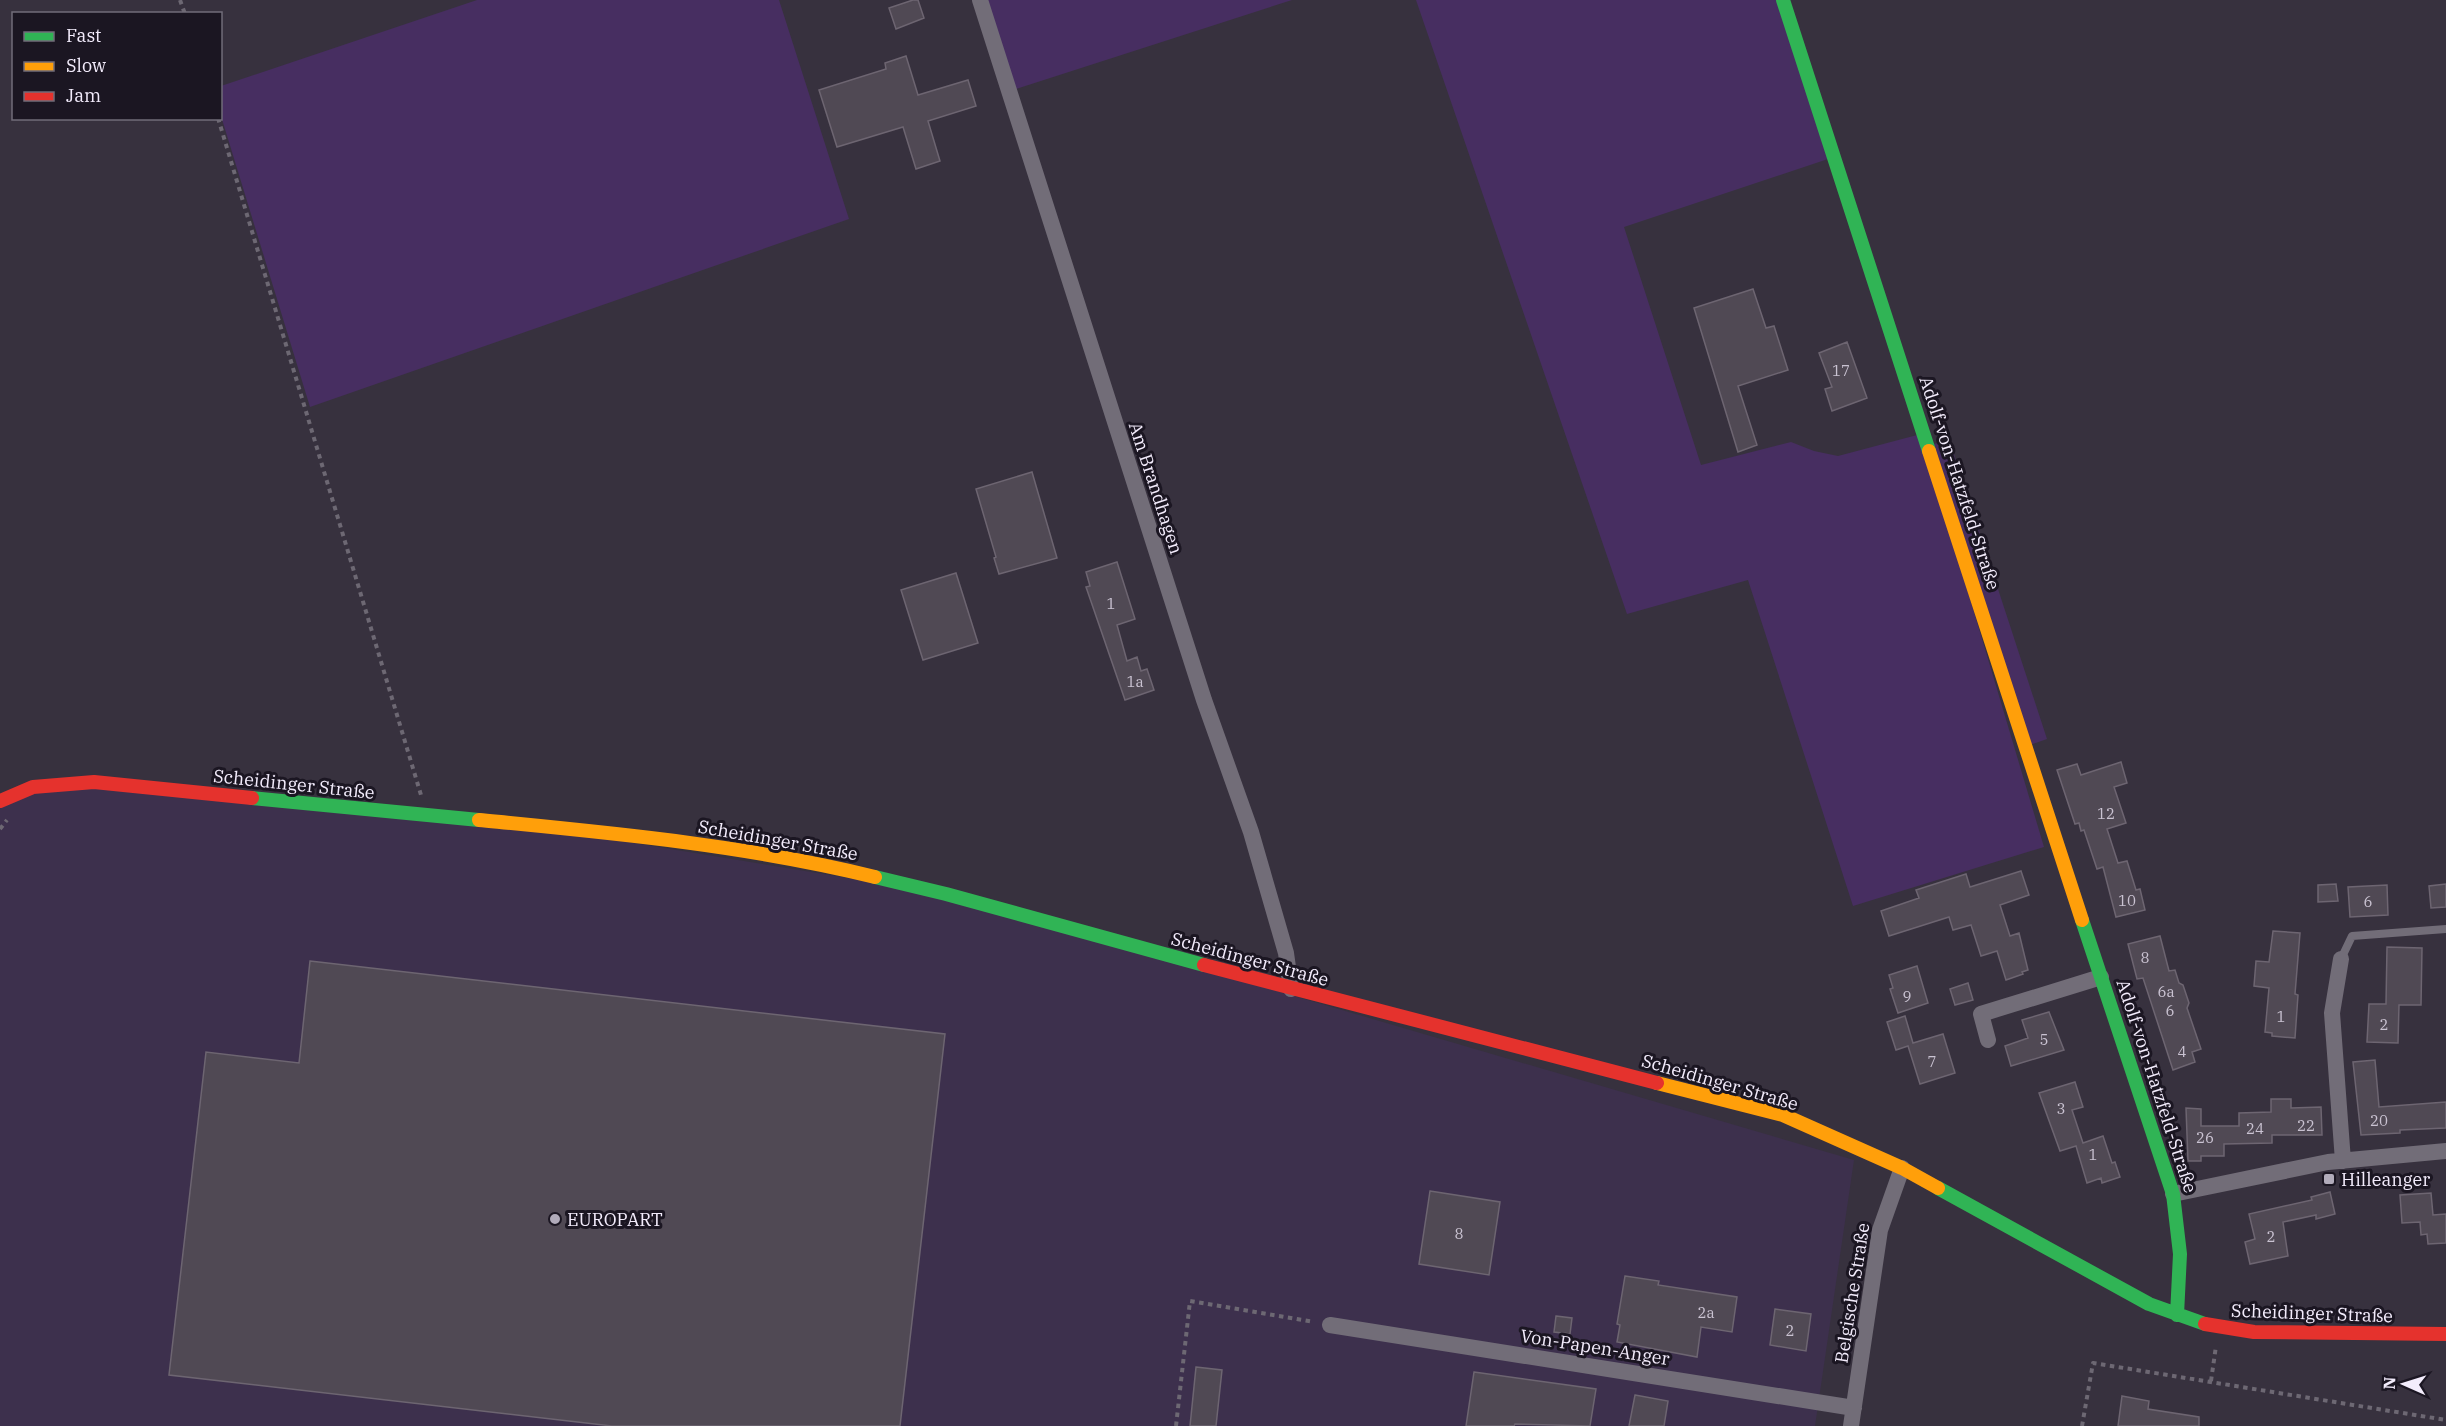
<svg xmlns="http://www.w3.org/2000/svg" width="2446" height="1426" viewBox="0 0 2446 1426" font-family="'IBM Plex Serif',serif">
<rect width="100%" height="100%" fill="#37313e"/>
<!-- built -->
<path fill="#3d304d" d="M 59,783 L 554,830 L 946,894 L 1854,1160 L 1815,1426 L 0,1426 L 0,801 Z"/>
<!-- green -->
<path fill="#472e61" d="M 477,0 L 779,0 L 849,219 L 310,407 L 221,116 L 221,86 Z
M 983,0 L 1292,0 L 1013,90 Z
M 1416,0 L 1781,0 L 1831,158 L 1624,227 L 1701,465 L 1791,442 L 1814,451 L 1838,456 L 1921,434 L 2044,847 L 1853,906 L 1748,580 L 1627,614 Z
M 1950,442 L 2047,739 L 2030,745 L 1931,444 Z"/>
<!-- building -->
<path fill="#504954" stroke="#6d6571" stroke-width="1.5" d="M 913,0 L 918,0 L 924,18 L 896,29 L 889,8 Z
M 906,56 L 918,95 L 968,80 L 976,106 L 928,121 L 940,161 L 916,169 L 903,127 L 837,147 L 819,90 L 886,69 L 885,63 Z
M 1753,289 L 1766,328 L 1774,326 L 1788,370 L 1738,386 L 1757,445 L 1738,452 L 1694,308 Z
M 1847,342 L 1867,398 L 1832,411 L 1825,389 L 1832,387 L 1819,353 Z
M 1032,472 L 1057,558 L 999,574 L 994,558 L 996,557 L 976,489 Z
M 1117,562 L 1135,619 L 1117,625 L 1127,661 L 1137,657 L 1141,671 L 1147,669 L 1154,690 L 1125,700 L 1086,587 L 1090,586 L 1086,572 Z
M 956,573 L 978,643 L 923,660 L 901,590 Z
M 2121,762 L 2127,783 L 2114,787 L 2126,823 L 2107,829 L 2118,863 L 2127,861 L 2136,890 L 2140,889 L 2145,910 L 2116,917 L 2103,867 L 2097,869 L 2084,830 L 2081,831 L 2079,823 L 2075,824 L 2057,770 L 2077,764 L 2081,775 Z
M 2021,871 L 2029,895 L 2000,905 L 2010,936 L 2019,933 L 2028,970 L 2022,972 L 2023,974 L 2006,980 L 1997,951 L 1981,956 L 1971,925 L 1953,930 L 1949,917 L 1889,936 L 1881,911 L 1919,898 L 1916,890 L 1966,874 L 1970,887 Z
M 2336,884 L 2338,901 L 2318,902 L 2318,885 Z
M 2446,884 L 2446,907 L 2431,908 L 2429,886 Z
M 2387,885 L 2388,915 L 2350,917 L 2348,887 Z
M 2273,931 L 2300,933 L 2295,994 L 2298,995 L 2295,1038 L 2272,1036 L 2272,1033 L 2265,1032 L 2269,988 L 2254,986 L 2256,961 L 2269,962 Z
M 2160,936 L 2169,971 L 2175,970 L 2179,983 L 2183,985 L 2189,1003 L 2187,1008 L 2201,1049 L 2192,1052 L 2195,1062 L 2173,1070 L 2143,978 L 2137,979 L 2128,944 Z
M 2387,947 L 2422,948 L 2421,1005 L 2399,1005 L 2398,1043 L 2367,1042 L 2369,1004 L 2386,1004 Z
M 310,961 L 945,1034 L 900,1426 L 612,1426 L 169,1375 L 206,1052 L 299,1063 Z
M 1917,966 L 1928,1003 L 1898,1013 L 1890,989 L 1893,988 L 1889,975 Z
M 1968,983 L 1973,1000 L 1955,1005 L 1950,989 Z
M 2049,1012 L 2064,1050 L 2011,1066 L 2005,1046 L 2028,1038 L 2022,1020 Z
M 1905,1016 L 1913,1043 L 1943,1034 L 1955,1073 L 1920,1084 L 1908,1046 L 1896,1050 L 1887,1022 Z
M 2375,1060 L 2379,1107 L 2446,1102 L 2446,1128 L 2400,1130 L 2400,1133 L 2361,1135 L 2353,1062 Z
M 2075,1082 L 2083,1107 L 2072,1110 L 2083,1143 L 2103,1136 L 2112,1163 L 2115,1162 L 2120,1177 L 2102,1183 L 2101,1178 L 2087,1183 L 2076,1146 L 2060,1151 L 2039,1093 Z
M 2271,1099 L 2291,1099 L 2291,1108 L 2321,1107 L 2322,1135 L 2272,1135 L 2272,1143 L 2224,1144 L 2224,1156 L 2201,1156 L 2201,1161 L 2188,1161 L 2186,1108 L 2201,1109 L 2201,1126 L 2239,1126 L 2239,1113 L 2271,1112 Z
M 1430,1191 L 1500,1202 L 1489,1275 L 1419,1264 Z
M 2330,1192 L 2335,1214 L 2316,1219 L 2316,1215 L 2283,1222 L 2288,1256 L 2250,1264 L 2245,1242 L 2255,1239 L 2249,1214 L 2312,1200 L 2311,1197 Z
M 2431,1193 L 2433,1215 L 2446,1214 L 2446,1243 L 2428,1244 L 2427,1234 L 2421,1235 L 2420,1222 L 2402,1223 L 2400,1195 Z
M 1625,1276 L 1659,1281 L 1658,1285 L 1737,1297 L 1732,1332 L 1701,1327 L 1697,1357 L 1617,1342 L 1620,1325 L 1617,1324 Z
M 1775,1309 L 1811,1314 L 1806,1351 L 1770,1345 Z
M 1556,1316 L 1572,1318 L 1570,1334 L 1554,1332 Z
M 1196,1367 L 1222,1370 L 1216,1426 L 1190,1426 Z
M 1474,1372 L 1596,1389 L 1590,1426 L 1515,1424 L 1514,1426 L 1466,1426 Z
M 1635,1395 L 1668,1401 L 1664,1426 L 1629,1426 Z
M 2122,1396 L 2149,1401 L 2148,1409 L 2199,1417 L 2199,1426 L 2118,1426 Z"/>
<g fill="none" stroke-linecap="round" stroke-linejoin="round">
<!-- path -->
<path stroke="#6d6873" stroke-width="4" stroke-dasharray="4.5 4.5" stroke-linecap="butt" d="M 180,0 L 185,14
M 218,118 L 421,795
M 0,829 L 7,820
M 2211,1381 L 2216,1346
M 1176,1426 L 1190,1301 L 1314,1322
M 2082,1426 L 2093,1363 L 2446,1420"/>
<!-- lane -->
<path stroke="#726d78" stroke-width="8" d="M 2341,959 L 2352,936 L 2446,929"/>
<!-- street -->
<path stroke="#726d78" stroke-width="16" d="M 980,0 L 1204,700 L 1251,832 L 1286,953 L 1291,989
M 2341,959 L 2332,1013 L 2343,1161
M 1988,1040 L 1981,1014 L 2101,977
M 2173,1194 L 2328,1162 L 2446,1151
M 1330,1325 L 1854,1408
M 1851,1426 L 1880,1230 L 1902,1168"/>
<!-- fast -->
<path stroke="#30b455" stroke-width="14" d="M 1783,0 L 1929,451
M 252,798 L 479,820
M 875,877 L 946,894 L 1204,965
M 2082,920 L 2173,1194 L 2180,1254 L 2177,1315
M 1938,1188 L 2149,1304 L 2205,1324"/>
<!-- slow -->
<path stroke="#ff9f0a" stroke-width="14" d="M 1929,451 L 2082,920
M 479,820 C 612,833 745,845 875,877
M 1657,1083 L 1783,1115 L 1902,1168 L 1938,1188"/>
<!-- jam -->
<path stroke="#e5322d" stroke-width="14" d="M 0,801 L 33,787 L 94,782 L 252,798
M 1204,965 L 1657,1083
M 2205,1324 L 2254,1332 L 2446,1334"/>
</g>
<!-- markers -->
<g fill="#b1abba" stroke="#1b1622" stroke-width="2">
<rect x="2323" y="1173" width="12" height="12" rx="3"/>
<circle cx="555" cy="1219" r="6"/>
</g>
<g text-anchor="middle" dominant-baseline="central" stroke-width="6" stroke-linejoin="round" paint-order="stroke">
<!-- number labels -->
<g font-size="15" fill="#cac3d2">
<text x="1841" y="370">17</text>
<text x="1111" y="603">1</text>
<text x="1135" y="681">1a</text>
<text x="2106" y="813">12</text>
<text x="2127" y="900">10</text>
<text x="2368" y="901">6</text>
<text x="2145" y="957">8</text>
<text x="2166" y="991">6a</text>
<text x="1907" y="996">9</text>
<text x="2170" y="1010">6</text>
<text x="2281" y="1016">1</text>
<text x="2384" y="1024">2</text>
<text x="2044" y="1039">5</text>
<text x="2182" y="1051">4</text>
<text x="1932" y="1061">7</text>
<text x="2061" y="1108">3</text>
<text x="2379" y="1120">20</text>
<text x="2306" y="1125">22</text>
<text x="2255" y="1128">24</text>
<text x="2205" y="1137">26</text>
<text x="2093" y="1154">1</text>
<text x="1459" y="1233">8</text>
<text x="2271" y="1236">2</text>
<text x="1706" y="1312">2a</text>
<text x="1790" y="1330">2</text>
</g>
<!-- street labels -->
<g font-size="18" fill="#f3ecfc" stroke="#1b1622">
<text transform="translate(1960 483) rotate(72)">Adolf-von-Hatzfeld-Straße</text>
<text transform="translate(1156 488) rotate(72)">Am Brandhagen</text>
<text transform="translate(294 784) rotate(6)">Scheidinger Straße</text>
<text transform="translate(778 840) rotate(10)">Scheidinger Straße</text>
<text transform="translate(1250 959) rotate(15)">Scheidinger Straße</text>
<text transform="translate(1720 1082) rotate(16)">Scheidinger Straße</text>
<text transform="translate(2157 1086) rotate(72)">Adolf-von-Hatzfeld-Straße</text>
<text transform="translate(1852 1293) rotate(-81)">Belgische Straße</text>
<text transform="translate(2312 1313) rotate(2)">Scheidinger Straße</text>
<text transform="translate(1595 1347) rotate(9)">Von-Papen-Anger</text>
</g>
<!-- poi labels -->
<g font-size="18" fill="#f3ecfc" stroke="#1b1622" text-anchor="start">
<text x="2341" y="1179">Hilleanger</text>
<text x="567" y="1219">EUROPART</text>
</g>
</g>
<!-- legend -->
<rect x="12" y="12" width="210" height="108" fill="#1b1622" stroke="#716c79" stroke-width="1.5"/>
<rect x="24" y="32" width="30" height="9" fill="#30b455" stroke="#716c79" stroke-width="1.5"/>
<text x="66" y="42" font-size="18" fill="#f3ecfc">Fast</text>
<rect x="24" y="62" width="30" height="9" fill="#ff9f0a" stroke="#716c79" stroke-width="1.5"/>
<text x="66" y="72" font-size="18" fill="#f3ecfc">Slow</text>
<rect x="24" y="92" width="30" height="9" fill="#e5322d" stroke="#716c79" stroke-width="1.5"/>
<text x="66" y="102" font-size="18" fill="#f3ecfc">Jam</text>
<!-- north arrow -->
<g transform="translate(2404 1384) rotate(273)" stroke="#1b1622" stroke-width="4.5" paint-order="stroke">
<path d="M0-4.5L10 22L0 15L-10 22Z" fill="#f3ecfc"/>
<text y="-9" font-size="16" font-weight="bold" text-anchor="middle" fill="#f3ecfc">N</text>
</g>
</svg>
